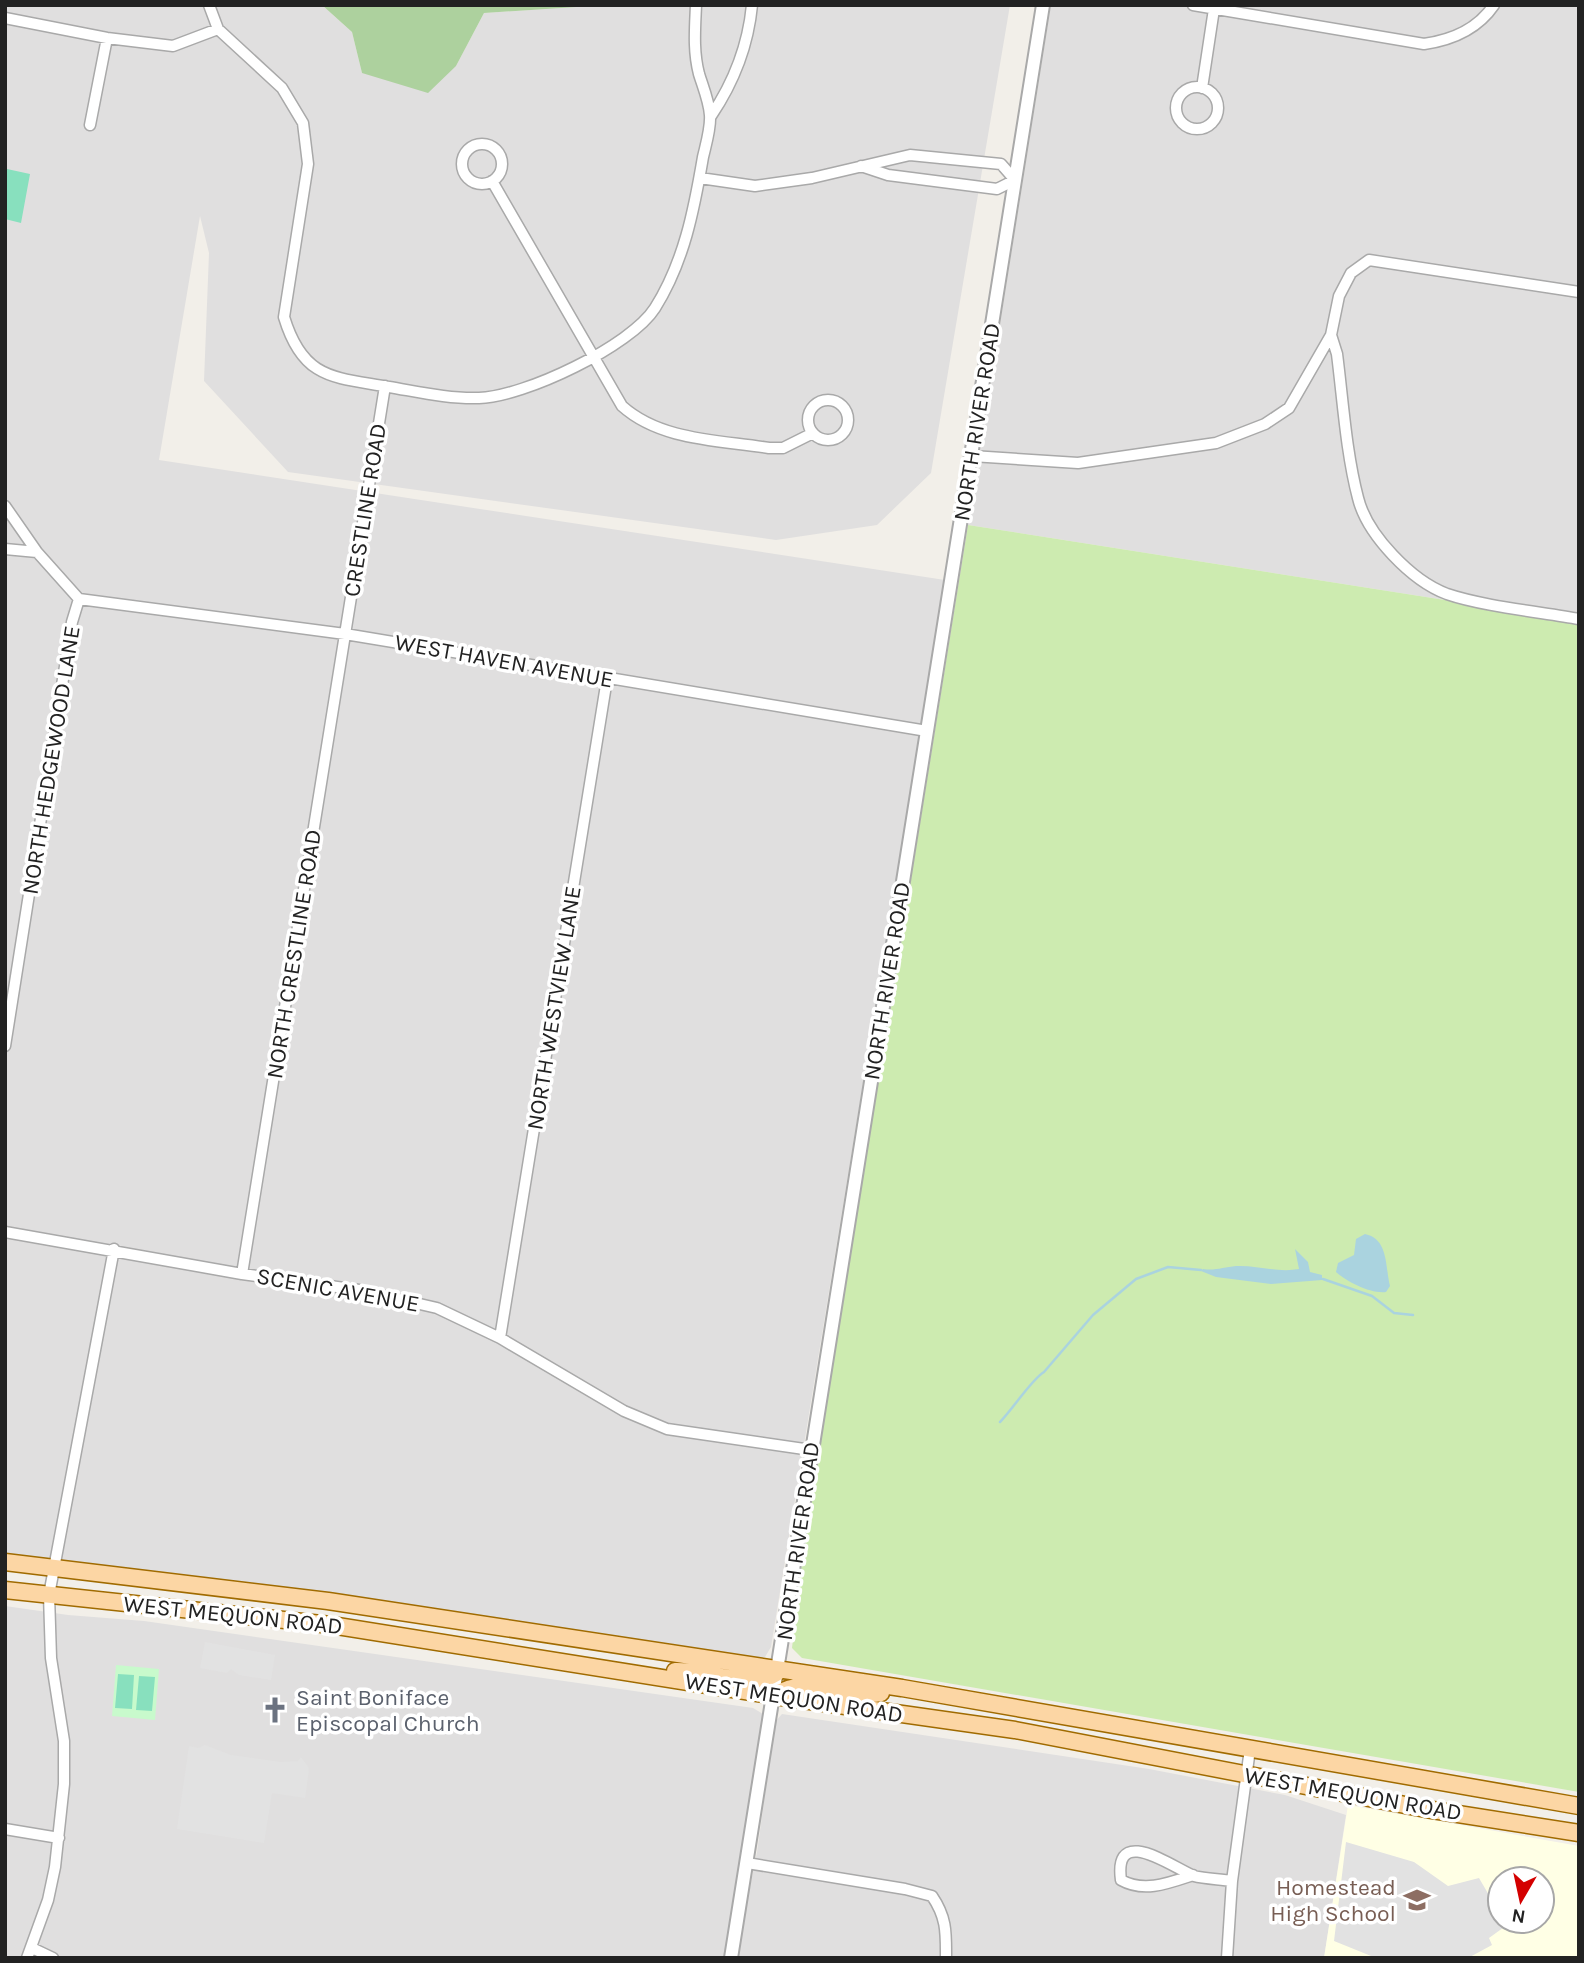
<svg xmlns="http://www.w3.org/2000/svg" width="1584" height="1963" viewBox="0 0 1584 1963" font-family="Karla,sans-serif">
<rect width="100%" height="100%" fill="#f2efe9"/>
<!-- residential -->
<path fill="#e0dfdf" d="M 5,5 L 322,5 L 352,32 L 362,73 L 456,66 L 484,13 L 607,5 L 1010,5 L 931,473 L 877,525 L 776,540 L 288,472 L 204,381 L 209,253 L 200,216 L 159,460 L 945,580 L 771,1647 L 765,1657 L 757,1659 L 5,1554 Z
M 1051,5 L 1579,5 L 1579,621 L 968,525 Z
M 5,1606 L 68,1615 L 144,1621 L 753,1708 L 763,1714 L 763,1718 L 725,1958 L 5,1958 Z
M 782,1714 L 1149,1769 L 1285,1795 L 1346,1815 L 1324,1958 L 736,1958 L 757,1852 L 775,1722 Z"/>
<!-- education -->
<path fill="#ffffe5" fill-rule="evenodd" d="M 1348,1805 L 1579,1846 L 1579,1958 L 1324,1958 ZM 1500,1879 L 1542,1879 L 1542,1921 L 1500,1921 Z"/>
<!-- grass -->
<path fill="#cdebb0" d="M 968,525 L 1579,621 L 1579,1792 L 814,1660 L 802,1658 L 792,1648 L 805,1537 Z"/>
<!-- forest -->
<path fill="#add19e" d="M 322,5 L 607,5 L 484,13 L 456,66 L 428,93 L 362,73 L 352,32 Z"/>
<!-- park -->
<path fill="#c8facc" d="M 116,1665 L 159,1669 L 155,1720 L 112,1716 Z"/>
<!-- pitch -->
<path fill="#88e0be" d="M 7,169 L 30,174 L 21,223 L 5,219 Z
M 118,1674 L 134,1675 L 132,1709 L 115,1708 Z
M 139,1676 L 155,1677 L 152,1711 L 136,1710 Z"/>
<!-- parking -->
<path fill="#e2e2e2" d="M 205,1642 L 275,1655 L 271,1680 L 239,1675 L 231,1669 L 227,1673 L 200,1668 Z
M 205,1745 L 231,1755 L 282,1762 L 298,1761 L 301,1757 L 309,1768 L 305,1798 L 272,1793 L 264,1843 L 177,1829 L 189,1746 L 199,1748 Z
M 1346,1842 L 1414,1862 L 1448,1886 L 1479,1878 L 1500,1914 L 1500,1921 L 1507,1925 L 1489,1938 L 1492,1945 L 1468,1958 L 1376,1958 L 1334,1941 Z"/>
<!-- water -->
<path fill="#aad3df" d="M 1365,1234 C 1389,1239 1385,1267 1390,1286 L 1386,1292 C 1371,1294 1347,1282 1336,1272 L 1338,1263 L 1354,1255 L 1356,1239 Z
M 1295,1249 L 1308,1262 L 1310,1272 L 1322,1275 L 1322,1280 L 1271,1284 L 1216,1277 L 1201,1271 L 1203,1269 C 1215,1271 1224,1267 1236,1266 C 1258,1265 1277,1273 1299,1269 Z"/>
<g fill="none" stroke-linecap="round" stroke-linejoin="round">
<!-- stream -->
<path stroke="#aad3df" stroke-width="2.5" d="M 1323,1279 L 1372,1296 L 1394,1313 L 1413,1315
M 1000,1422 C 1013,1409 1031,1380 1044,1372 L 1093,1315 L 1136,1279 L 1168,1267 L 1201,1270"/>
<!-- minor casing -->
<g stroke="#a9a9a9" stroke-width="13">
<path id="minor" d="M 209,5 L 218,29 L 282,88 L 303,123 L 308,164 L 284,317 C 303,380 334,377 389,387 C 419,392 449,399 479,398 C 524,397 631,346 655,308 C 684,262 694,210 703,157 C 706,144 711,128 710,115 C 709,101 703,87 699,74 C 693,51 695,29 696,5
M 1193,5 L 1424,44 C 1452,40 1477,30 1494,5
M 5,18 L 107,38 L 173,46 L 218,29
M1176 108a21 21 0 1 1 42 0a21 21 0 1 1-42 0Z
M 1202,88 L 1214,9
M 711,116 C 734,82 748,47 752,5
M 90,125 L 107,38
M462 164a20 20 0 1 1 40 0a20 20 0 1 1-40 0Z
M 700,178 L 755,186 L 812,178 L 910,155 L 1001,164 L 1015,180 L 997,189 L 888,175 L 861,166
M 492,181 L 622,406 C 661,441 720,440 769,448 L 783,448 L 813,433
M 1331,335 L 1337,354 C 1343,401 1346,452 1358,498 C 1367,535 1412,581 1447,594 C 1482,606 1540,612 1579,619
M808 420a20 20 0 1 1 40 0a20 20 0 1 1-40 0Z
M 972,456 L 1078,463 L 1216,443 L 1265,424 L 1289,408 L 1331,335 L 1339,296 L 1351,273 L 1369,260 L 1579,292
M 5,506 L 37,552 L 5,549
M 37,552 L 79,599
M 79,599 L 345,634 L 927,731
M 5,1046 L 72,622 L 79,599
M 5,1232 L 242,1274 L 359,1290 L 437,1308 L 500,1338 L 624,1411 L 667,1429 L 811,1450
M 242,1274 L 385,386
M 500,1338 L 607,679
M 5,1829 L 59,1838
M 747,1863 L 905,1889 L 932,1896 C 947,1918 946,1933 946,1958
M 1193,1875 C 1169,1883 1144,1893 1121,1880 C 1113,1822 1175,1869 1194,1876 C 1205,1879 1220,1879 1232,1881
M 32,1948 L 53,1958
M 27,1958 L 48,1900 L 55,1867 L 64,1784 L 64,1741 L 51,1658 L 49,1595 L 114,1249
M 1227,1958 L 1232,1881 L 1250,1749"/>
</g>
<!-- tertiary casing -->
<g stroke="#a9a9a9" stroke-width="16">
<path id="tertiary" d="M 731,1958 L 1043,5"/>
</g>
<!-- primary casing -->
<g stroke="#a06b00" stroke-width="19">
<path id="primary" d="M 5,1562 L 328,1601 L 902,1688 L 1579,1806
M 5,1590 L 331,1625 L 775,1696 L 1015,1730 L 1426,1809 L 1579,1833
M 675,1671 C 705,1670 756,1691 779,1671
M 775,1696 C 803,1673 847,1699 881,1693"/>
</g>
<!-- minor -->
<use href="#minor" stroke="#fff" stroke-width="10"/>
<!-- tertiary -->
<use href="#tertiary" stroke="#fff" stroke-width="12"/>
<!-- primary -->
<use href="#primary" stroke="#fcd6a4" stroke-width="16"/>
</g>
<!-- icons -->
<defs>
<g id="church-bare" transform="scale(2.1)"><path d="M-1.2-6h2.4v3.5h3.3v2.4h-3.3V6h-2.4V-.1h-3.3v-2.4h3.3Z" fill="#6b7280" stroke="#fff" stroke-width="2.5" paint-order="stroke"/></g>
<g id="school-bare" transform="scale(2.1)"><path d="M0-5L7-2L0 1L-7-2ZM-4 1L0 2.5L4 1V4Q0 6-4 4Z" fill="#8d6e63" stroke="#fff" stroke-width="2.5" paint-order="stroke"/></g>
</defs>
<g fill-rule="evenodd">
<use href="#church-bare" x="275" y="1710"/>
<use href="#school-bare" x="1417" y="1900"/>
</g>
<g text-anchor="middle" dominant-baseline="central" stroke-width="7" stroke-linejoin="round" paint-order="stroke">
<!-- street labels -->
<g font-size="23" fill="#222" stroke="#fff">
<text transform="translate(977 422) rotate(-81)">NORTH RIVER ROAD</text>
<text transform="translate(365 510) rotate(-81)">CRESTLINE ROAD</text>
<text transform="translate(504 661) rotate(10)">WEST HAVEN AVENUE</text>
<text transform="translate(51 760) rotate(-81)">NORTH HEDGEWOOD LANE</text>
<text transform="translate(294 954) rotate(-81)">NORTH CRESTLINE ROAD</text>
<text transform="translate(887 981) rotate(-81)">NORTH RIVER ROAD</text>
<text transform="translate(554 1008) rotate(-81)">NORTH WESTVIEW LANE</text>
<text transform="translate(338 1290) rotate(10)">SCENIC AVENUE</text>
<text transform="translate(798 1541) rotate(-82)">NORTH RIVER ROAD</text>
<text transform="translate(233 1615) rotate(6)">WEST MEQUON ROAD</text>
<text transform="translate(794 1698) rotate(9)">WEST MEQUON ROAD</text>
<text transform="translate(1353 1794) rotate(10)">WEST MEQUON ROAD</text>
</g>
<!-- worship labels -->
<g font-size="23" fill="#5b616d" stroke="#fff" text-anchor="start">
<text x="296" y="1697">Saint Boniface<tspan x="296" dy="26">Episcopal Church</tspan></text>
</g>
<!-- education labels -->
<g font-size="23" fill="#785e54" stroke="#fff" text-anchor="end">
<text x="1396" y="1887">Homestead<tspan x="1396" dy="26">High School</tspan></text>
</g>
</g>
<!-- border -->
<rect width="1584" height="1963" fill="none" stroke="#222222" stroke-width="14"/>
<!-- north arrow -->
<g transform="translate(1521 1900) rotate(189)"><circle r="33" fill="#ffffff" stroke="#a7a7a7" stroke-width="2"/>
<path d="M0-5L12 26L0 18L-12 26Z" fill="#d40000"/>
<text y="-10" font-size="19" font-weight="bold" text-anchor="middle" fill="#222222">N</text>
</g>
</svg>
